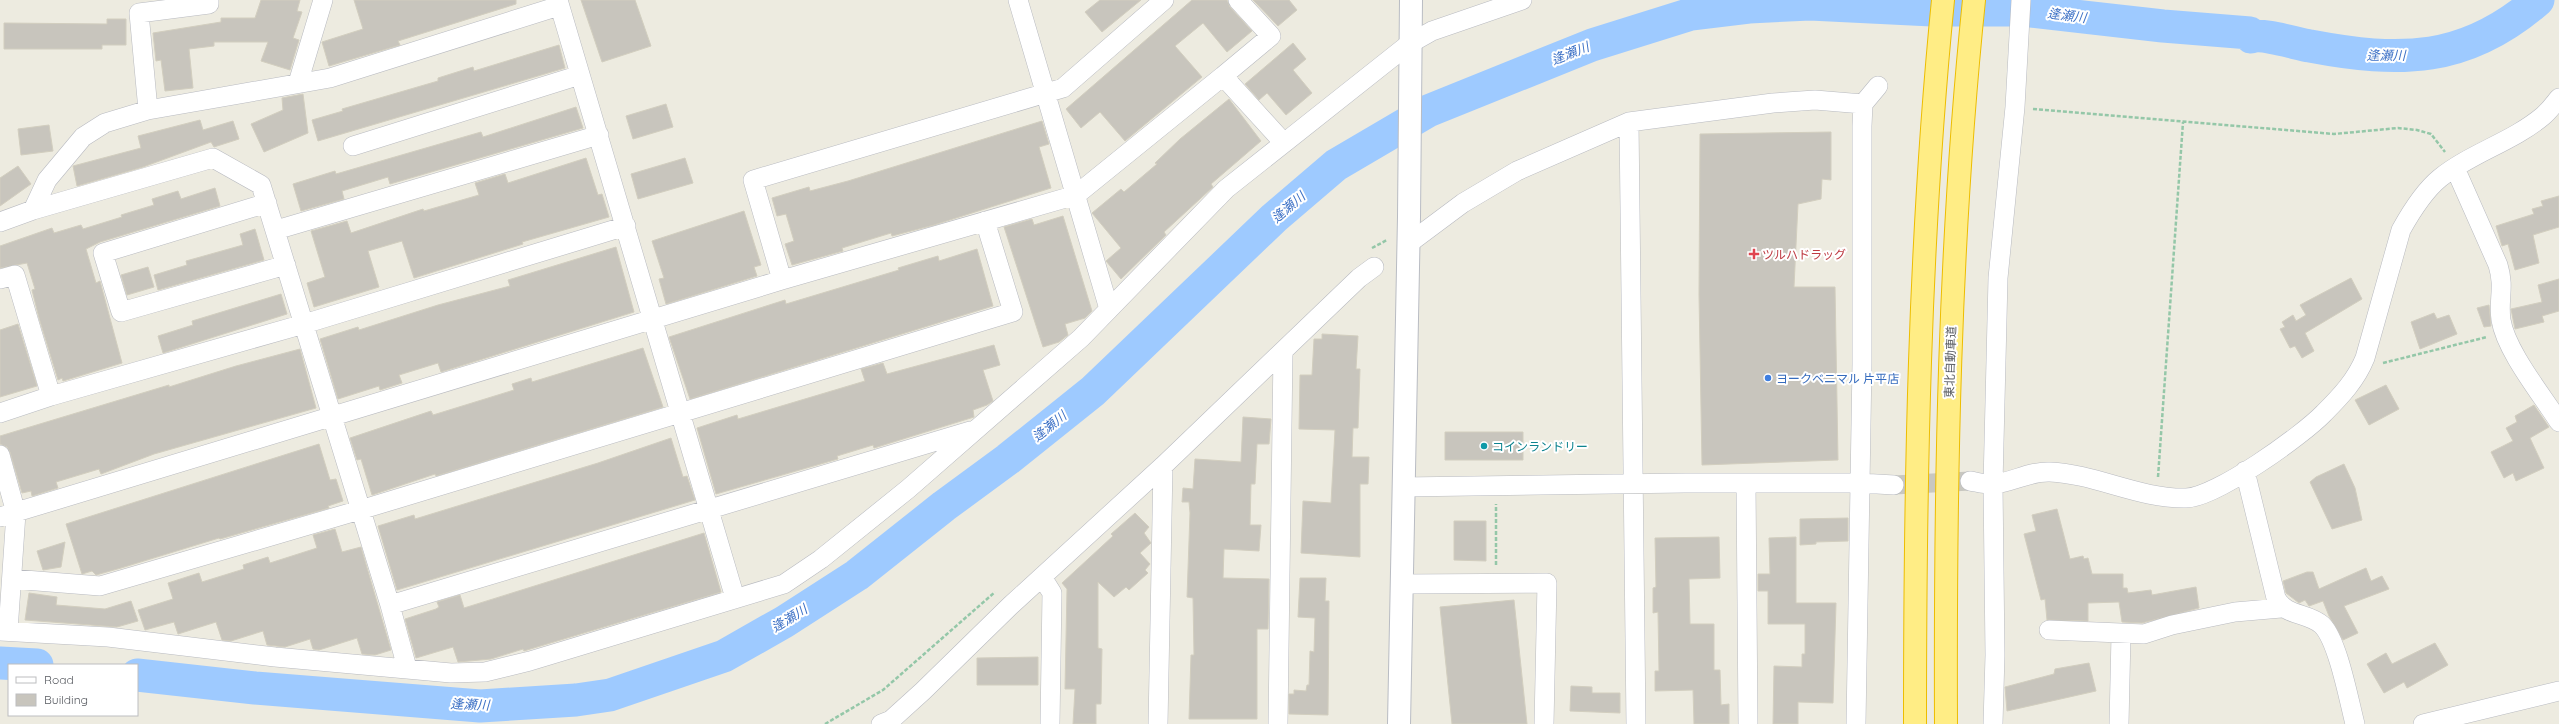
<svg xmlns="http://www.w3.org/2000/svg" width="2559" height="724" viewBox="0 0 2559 724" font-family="Quicksand,'Noto Sans JP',sans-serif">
<rect width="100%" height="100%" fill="#edebe0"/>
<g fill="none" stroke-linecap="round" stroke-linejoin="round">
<!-- river -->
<path stroke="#9ecaff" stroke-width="33" d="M 0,663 L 37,665
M 137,675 L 255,688 L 480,706 L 576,700 L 610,695 L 724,656 L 784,622 L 857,575 L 944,506 L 1008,459 L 1093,391 L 1274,218 L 1336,165 L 1428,111 L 1592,45 L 1691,14 L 1749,7 L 1810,4 L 1932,10 L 2022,10 L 2163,26 L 2250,33 L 2251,37 C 2262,33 2297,44 2310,46 C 2400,63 2466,63 2538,0"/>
</g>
<!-- building -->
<path fill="#c8c5bd" stroke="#d2cebf" d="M 261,0 L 300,0 L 297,11 L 302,12 L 293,38 L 299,40 L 290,70 L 261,61 L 268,42 L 214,42 L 214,46 L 189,49 L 193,88 L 165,91 L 161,60 L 156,61 L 153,33 L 221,22 L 221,18 L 255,18 Z
M 354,0 L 516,0 L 516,4 L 398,41 L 400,45 L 329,66 L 322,42 L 363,29 Z
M 581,0 L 635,0 L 651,46 L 602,62 Z
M 1100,0 L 1141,0 L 1102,32 L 1085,12 Z
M 1192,0 L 1227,0 L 1230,7 L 1252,31 L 1227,52 L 1203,23 L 1175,46 L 1202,77 L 1125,141 L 1100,112 L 1081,128 L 1066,109 Z
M 1253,0 L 1289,0 L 1297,10 L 1278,26 Z
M 107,19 L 126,19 L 126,45 L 102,45 L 102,49 L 4,49 L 4,23 L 107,24 Z
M 1293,43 L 1306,59 L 1293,70 L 1312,93 L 1286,115 L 1267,93 L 1259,100 L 1245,84 Z
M 559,45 L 565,68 L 318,141 L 312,120 L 343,111 L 342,109 L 438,81 L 438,78 L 473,67 L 474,71 Z
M 303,94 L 308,133 L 264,152 L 251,124 L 283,110 L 282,98 Z
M 1229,99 L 1261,141 L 1211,184 L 1213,187 L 1164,232 L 1166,235 L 1121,279 L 1106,261 L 1121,248 L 1092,213 L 1121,189 L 1124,192 L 1157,164 L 1155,163 L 1180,139 Z
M 666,104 L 673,127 L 633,139 L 626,116 Z
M 576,107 L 583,128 L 390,184 L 388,177 L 342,191 L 344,199 L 301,211 L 293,184 L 335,171 L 336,174 L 481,132 L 483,137 Z
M 200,120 L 203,130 L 233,121 L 239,139 L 214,147 L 211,142 L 143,167 L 77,186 L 73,166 L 141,148 L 138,136 Z
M 1042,121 L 1049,144 L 1039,147 L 1051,188 L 934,225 L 892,236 L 891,233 L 842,248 L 843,251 L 792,265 L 785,244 L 794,241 L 786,214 L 777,216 L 772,198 L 809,187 L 810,191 L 848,181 Z
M 49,125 L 53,151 L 21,155 L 18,129 Z
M 1831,132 L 1831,180 L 1822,179 L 1821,199 L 1798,204 L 1794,287 L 1835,287 L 1838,460 L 1702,465 L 1699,294 L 1700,134 Z
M 586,158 L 598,195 L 602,194 L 609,217 L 522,242 L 523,244 L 414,278 L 402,241 L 368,251 L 379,287 L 314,307 L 307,283 L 325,277 L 311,231 L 347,221 L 351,233 L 423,209 L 424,211 L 479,195 L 475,183 L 505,174 L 508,183 Z
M 685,158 L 693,183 L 638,199 L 631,174 Z
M 18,166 L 31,184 L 0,206 L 0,178 Z
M 215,188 L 220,206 L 100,242 L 86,249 L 96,283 L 100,281 L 122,363 L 63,381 L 62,378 L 58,380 L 39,318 L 32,290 L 35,289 L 27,263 L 0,268 L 0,246 L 52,228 L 54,233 L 81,225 L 83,229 L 122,217 L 121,215 L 154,205 L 152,199 L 178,191 L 181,199 Z
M 2559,196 L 2559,227 L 2533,235 L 2539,263 L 2515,270 L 2508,244 L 2502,246 L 2496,226 L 2534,214 L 2532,209 L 2543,206 L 2541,201 Z
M 744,211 L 761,265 L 754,267 L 757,276 L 666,304 L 659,279 L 664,278 L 652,241 Z
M 1063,216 L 1092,311 L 1085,318 L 1065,324 L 1068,335 L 1059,342 L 1043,347 L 1004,227 L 1032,219 L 1034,225 Z
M 255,229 L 264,260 L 158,290 L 154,275 L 187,265 L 186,261 L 243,245 L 240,234 Z
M 616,247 L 634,312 L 441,372 L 438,363 L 399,375 L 402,383 L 380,390 L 379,386 L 338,399 L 320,339 L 358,327 L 359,330 L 438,305 L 510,286 L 508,280 Z
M 977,249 L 993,306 L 690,399 L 669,337 L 785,300 L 786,304 L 899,270 L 898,268 L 938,256 L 939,261 Z
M 148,267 L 154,287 L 127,295 L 121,275 Z
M 2351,278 L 2362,299 L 2305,333 L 2314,351 L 2302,358 L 2295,346 L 2290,348 L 2280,329 L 2285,327 L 2282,322 L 2293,315 L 2296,321 L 2306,315 L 2300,305 Z
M 2559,279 L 2559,311 L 2542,316 L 2544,322 L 2515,329 L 2511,309 L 2542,302 L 2538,285 Z
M 281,294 L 287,314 L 163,353 L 158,336 L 193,325 L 192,321 Z
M 2489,305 L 2491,326 L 2484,327 L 2477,308 Z
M 2434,313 L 2437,319 L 2449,315 L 2457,334 L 2420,349 L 2411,322 Z
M 18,324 L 37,386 L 0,397 L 0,330 Z
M 1322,334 L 1358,336 L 1356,369 L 1360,369 L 1358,428 L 1353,428 L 1352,457 L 1369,457 L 1368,484 L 1360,484 L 1360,557 L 1301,553 L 1303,501 L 1331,503 L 1335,430 L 1299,429 L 1300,375 L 1312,375 L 1314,339 L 1322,339 Z
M 994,345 L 1000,365 L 983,370 L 993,401 L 987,405 L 973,410 L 974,417 L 874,448 L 873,445 L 837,456 L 838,459 L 716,494 L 697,428 L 737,415 L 738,419 L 865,381 L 861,369 L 883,363 L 887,374 Z
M 643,348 L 663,407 L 436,476 L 435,474 L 372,495 L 361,459 L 357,460 L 350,438 L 431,411 L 433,415 L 514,390 L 512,384 L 531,378 L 532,382 Z
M 300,349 L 316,408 L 154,454 L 101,474 L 99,469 L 56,482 L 58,488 L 32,496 L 31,491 L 22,493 L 10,452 L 7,447 L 0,444 L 0,436 L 169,385 L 169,387 L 236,366 Z
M 2386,385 L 2399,409 L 2369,425 L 2355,400 Z
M 2534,405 L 2549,427 L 2530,438 L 2544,468 L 2516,481 L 2513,473 L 2504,478 L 2491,452 L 2513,441 L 2506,428 L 2517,422 L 2515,416 Z
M 1243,417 L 1271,419 L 1269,444 L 1257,444 L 1255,484 L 1251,484 L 1250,525 L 1261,525 L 1259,551 L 1224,549 L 1223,578 L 1269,579 L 1268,629 L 1257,629 L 1257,719 L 1189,719 L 1191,655 L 1194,655 L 1193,598 L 1187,597 L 1190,513 L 1189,502 L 1182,502 L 1183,488 L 1193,489 L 1195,459 L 1241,462 Z
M 1445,432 L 1523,432 L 1523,460 L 1445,460 Z
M 671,438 L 683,477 L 687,476 L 695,500 L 397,590 L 378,526 L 414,515 L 415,519 L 598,463 Z
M 319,444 L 330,480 L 336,479 L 343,501 L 328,506 L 329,508 L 220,539 L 219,538 L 121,568 L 96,575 L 92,571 L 82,574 L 66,524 Z
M 2344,464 L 2355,488 L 2362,520 L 2332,529 L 2310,482 L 2316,477 Z
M 2057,509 L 2070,559 L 2083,556 L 2084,559 L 2088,558 L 2092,574 L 2123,574 L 2123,588 L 2127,588 L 2128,593 L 2151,590 L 2152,595 L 2196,587 L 2199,608 L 2142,623 L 2122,622 L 2119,602 L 2088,603 L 2088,621 L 2047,620 L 2045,599 L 2041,600 L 2024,534 L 2036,531 L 2032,515 Z
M 1135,513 L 1149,527 L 1144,533 L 1151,543 L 1140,553 L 1150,564 L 1145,570 L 1148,573 L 1129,590 L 1126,587 L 1114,597 L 1098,582 L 1098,648 L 1102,649 L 1101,704 L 1096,704 L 1096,724 L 1073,724 L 1075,689 L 1065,689 L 1067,589 L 1062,583 L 1113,536 L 1111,534 Z
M 1848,518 L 1848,541 L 1816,542 L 1816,544 L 1800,545 L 1800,519 Z
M 1454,521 L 1486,521 L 1486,561 L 1454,560 Z
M 335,529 L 342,552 L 361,547 L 391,650 L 375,655 L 362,654 L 357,638 L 319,650 L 313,649 L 310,639 L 285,647 L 267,645 L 263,631 L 231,641 L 222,640 L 216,622 L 178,634 L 174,622 L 145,630 L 138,610 L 173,599 L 168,583 L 199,573 L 202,582 L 244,569 L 243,565 L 268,557 L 270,563 L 317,548 L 313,535 Z
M 704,533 L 721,592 L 527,650 L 524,651 L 523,649 L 491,659 L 458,662 L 453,647 L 416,658 L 405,619 L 436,609 L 439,607 L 437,602 L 460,595 L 464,608 Z
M 1719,537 L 1720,578 L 1689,579 L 1690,624 L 1714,624 L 1714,670 L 1720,670 L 1721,705 L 1729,704 L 1729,724 L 1694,724 L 1693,690 L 1655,691 L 1655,671 L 1659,671 L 1658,612 L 1653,613 L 1653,588 L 1656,587 L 1655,538 Z
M 1796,537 L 1796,603 L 1836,603 L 1833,703 L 1798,702 L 1798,724 L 1773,724 L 1774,666 L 1802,667 L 1802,654 L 1805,654 L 1805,624 L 1768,624 L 1768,591 L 1758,591 L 1758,574 L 1770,574 L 1769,538 Z
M 65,542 L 61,567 L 43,570 L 37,551 Z
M 2366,568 L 2371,581 L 2382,576 L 2389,589 L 2344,606 L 2358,633 L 2343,640 L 2329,616 L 2323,601 L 2309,606 L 2305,600 L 2299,603 L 2286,593 L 2283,581 L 2307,572 L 2313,572 L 2319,589 Z
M 1300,578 L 1326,578 L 1325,601 L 1329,601 L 1328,715 L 1289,714 L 1289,694 L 1294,694 L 1294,690 L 1306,691 L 1307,685 L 1309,685 L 1310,651 L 1314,652 L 1315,618 L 1298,617 Z
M 29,593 L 57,597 L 56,605 L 105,609 L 131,601 L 138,621 L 117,627 L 25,620 Z
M 1514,600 L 1527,724 L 1452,724 L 1440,607 Z
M 2435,643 L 2448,665 L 2407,688 L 2404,682 L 2384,693 L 2367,664 L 2386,653 L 2392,664 Z
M 1038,657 L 1038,685 L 977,685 L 977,658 Z
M 2089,663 L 2096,691 L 2007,711 L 2005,687 L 2054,674 L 2055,669 Z
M 1571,686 L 1592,687 L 1592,693 L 1620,693 L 1620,713 L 1570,711 Z"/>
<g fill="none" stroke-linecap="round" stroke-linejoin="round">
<!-- street-tunnel -->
<path stroke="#c8c7c0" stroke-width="19" stroke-dasharray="19 10" stroke-linecap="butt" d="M 1894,485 L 1970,481"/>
<!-- street casing -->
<g stroke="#b8bac0" stroke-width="20">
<path id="street" d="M 558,0 L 735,598
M 1018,0 L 1109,309
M 1238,0 L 1271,36 L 1223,76 L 1283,142
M 298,83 L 323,0
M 148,110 L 139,13 L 209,4 L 209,0
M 1629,122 L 1636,724
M 353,146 L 580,75
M 2455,168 L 2498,265 C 2505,288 2498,299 2501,320 C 2506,351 2542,395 2559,422
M 267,203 L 103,253 L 121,312 L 286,265
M 33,210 L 47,180 L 83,137 L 105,123 L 148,110 L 330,78 L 559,6
M 0,222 L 33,210 L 213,158 L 261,185 L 390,605 L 407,668
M 276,230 L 599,135
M 1408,244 L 1463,203 L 1517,171 L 1629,122 L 1773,103 L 1815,100 L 1863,104
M 0,279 L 15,275 L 51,396
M 782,280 L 753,180 L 1063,88 L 1164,0
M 0,413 L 51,396 L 304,324 L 626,226
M 0,455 L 16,513 L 8,631
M 2245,471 L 2276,598 C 2286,617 2307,612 2322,625 C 2338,641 2349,701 2355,724
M 1970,481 C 1977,482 1986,485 1994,484 C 2013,482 2030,471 2050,472 C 2096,474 2139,499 2186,498 C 2215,498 2303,435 2324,413 C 2341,396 2356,380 2365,358 L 2401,230 C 2411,212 2424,191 2440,178 C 2471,153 2512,142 2543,116 C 2549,111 2554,104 2559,98
M 1746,483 L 1748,724
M 1403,487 L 1685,483 L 1860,483 L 1894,485
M 0,517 L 782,280 L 1076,195 L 1223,76
M 1042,577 L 1052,593 L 1050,724
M 12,579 L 100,586 L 360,510 L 1013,312 L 985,221
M 1402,584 L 1547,583 L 1544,724
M 390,605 L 970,431
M 2049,630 L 2144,634 L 2172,625 L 2235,612 L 2281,608
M 0,631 L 108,637 L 275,657 L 451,673 L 485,672 L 530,661 L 784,584 L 821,559 L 908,489 L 1081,338 L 1226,189 L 1409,44 L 1432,31 L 1522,0
M 881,724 L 891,720 L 923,691 L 1010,606 L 1163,466 L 1359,278 L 1374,267
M 1158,724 L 1163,466
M 1278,724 L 1283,351
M 1856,724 L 1862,364 L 1862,126 L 1863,104 L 1878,86
M 1993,724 L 1995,655 L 1993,484 L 1998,278 L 2015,107 L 2021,0
M 2119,724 L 2121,635
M 2423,724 L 2559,691"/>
</g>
<!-- secondary casing -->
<g stroke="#b9bcc3" stroke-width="24">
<path id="secondary" d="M 1399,724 L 1409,217 L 1411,0"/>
</g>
<!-- highway casing -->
<g stroke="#edbd00" stroke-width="24">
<path id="highway" d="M 1915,724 C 1915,482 1919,241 1943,0
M 1946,724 C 1945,482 1949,241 1974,0"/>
</g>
<!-- path -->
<path stroke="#94c7a8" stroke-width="2.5" stroke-dasharray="4 2" stroke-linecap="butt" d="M 2033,109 L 2334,134 L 2398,128 L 2417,130 L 2431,134 L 2445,152
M 1372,248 L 1387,240
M 2383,363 L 2487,337
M 2158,477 L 2183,122
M 1496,565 L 1496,504
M 825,724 L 883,690 L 995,592"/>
<!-- street -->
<use href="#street" stroke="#fff" stroke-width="19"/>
<!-- secondary -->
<use href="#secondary" stroke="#fff" stroke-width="22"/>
<!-- highway -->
<use href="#highway" stroke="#ffed85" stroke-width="22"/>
</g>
<!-- markers -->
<path fill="#e0444e" stroke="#fff" stroke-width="1.5" d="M1752 248h4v4h4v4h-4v4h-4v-4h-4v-4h4z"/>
<circle fill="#3f7fe0" stroke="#fff" stroke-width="1.5" cx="1768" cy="378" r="4"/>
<circle fill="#0f9aa8" stroke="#fff" stroke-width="1.5" cx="1484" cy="446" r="4"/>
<g text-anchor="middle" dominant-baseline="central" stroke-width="4" stroke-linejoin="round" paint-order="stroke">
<!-- health labels -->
<g font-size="12" fill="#be3a42" stroke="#fff" text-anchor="start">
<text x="1762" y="254">ツルハドラッグ</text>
</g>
<!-- street labels -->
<g font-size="12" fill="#595c62" stroke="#fff">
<text transform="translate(1950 362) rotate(-88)">東北自動車道</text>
</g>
<!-- shop labels -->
<g font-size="12" fill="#366cbe" stroke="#fff" text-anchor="start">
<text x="1776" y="378">ヨークベニマル 片平店</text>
</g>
<!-- culture labels -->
<g font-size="12" fill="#0d838f" stroke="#fff" text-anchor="start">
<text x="1492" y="446">コインランドリー</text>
</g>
<!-- water labels -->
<g font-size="13" font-style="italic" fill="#3d71c6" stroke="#fff">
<text transform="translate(2067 15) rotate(7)">逢瀬川</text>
<text transform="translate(1570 53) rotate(-22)">逢瀬川</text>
<text x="2386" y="55">逢瀬川</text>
<text transform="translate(1288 207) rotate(-41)">逢瀬川</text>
<text transform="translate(1049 426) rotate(-39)">逢瀬川</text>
<text transform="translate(789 618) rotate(-32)">逢瀬川</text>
<text transform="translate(470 704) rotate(2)">逢瀬川</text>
</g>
</g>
<!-- legend -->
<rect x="8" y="664" width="130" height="52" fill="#ffffff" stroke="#bdbec0"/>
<rect x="16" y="677" width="20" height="6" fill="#ffffff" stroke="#bdbec0"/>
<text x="44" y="684" font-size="12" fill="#595c62">Road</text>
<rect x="16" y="694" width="20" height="12" fill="#c8c5bd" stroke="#bdbec0"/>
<text x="44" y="704" font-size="12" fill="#595c62">Building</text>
</svg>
